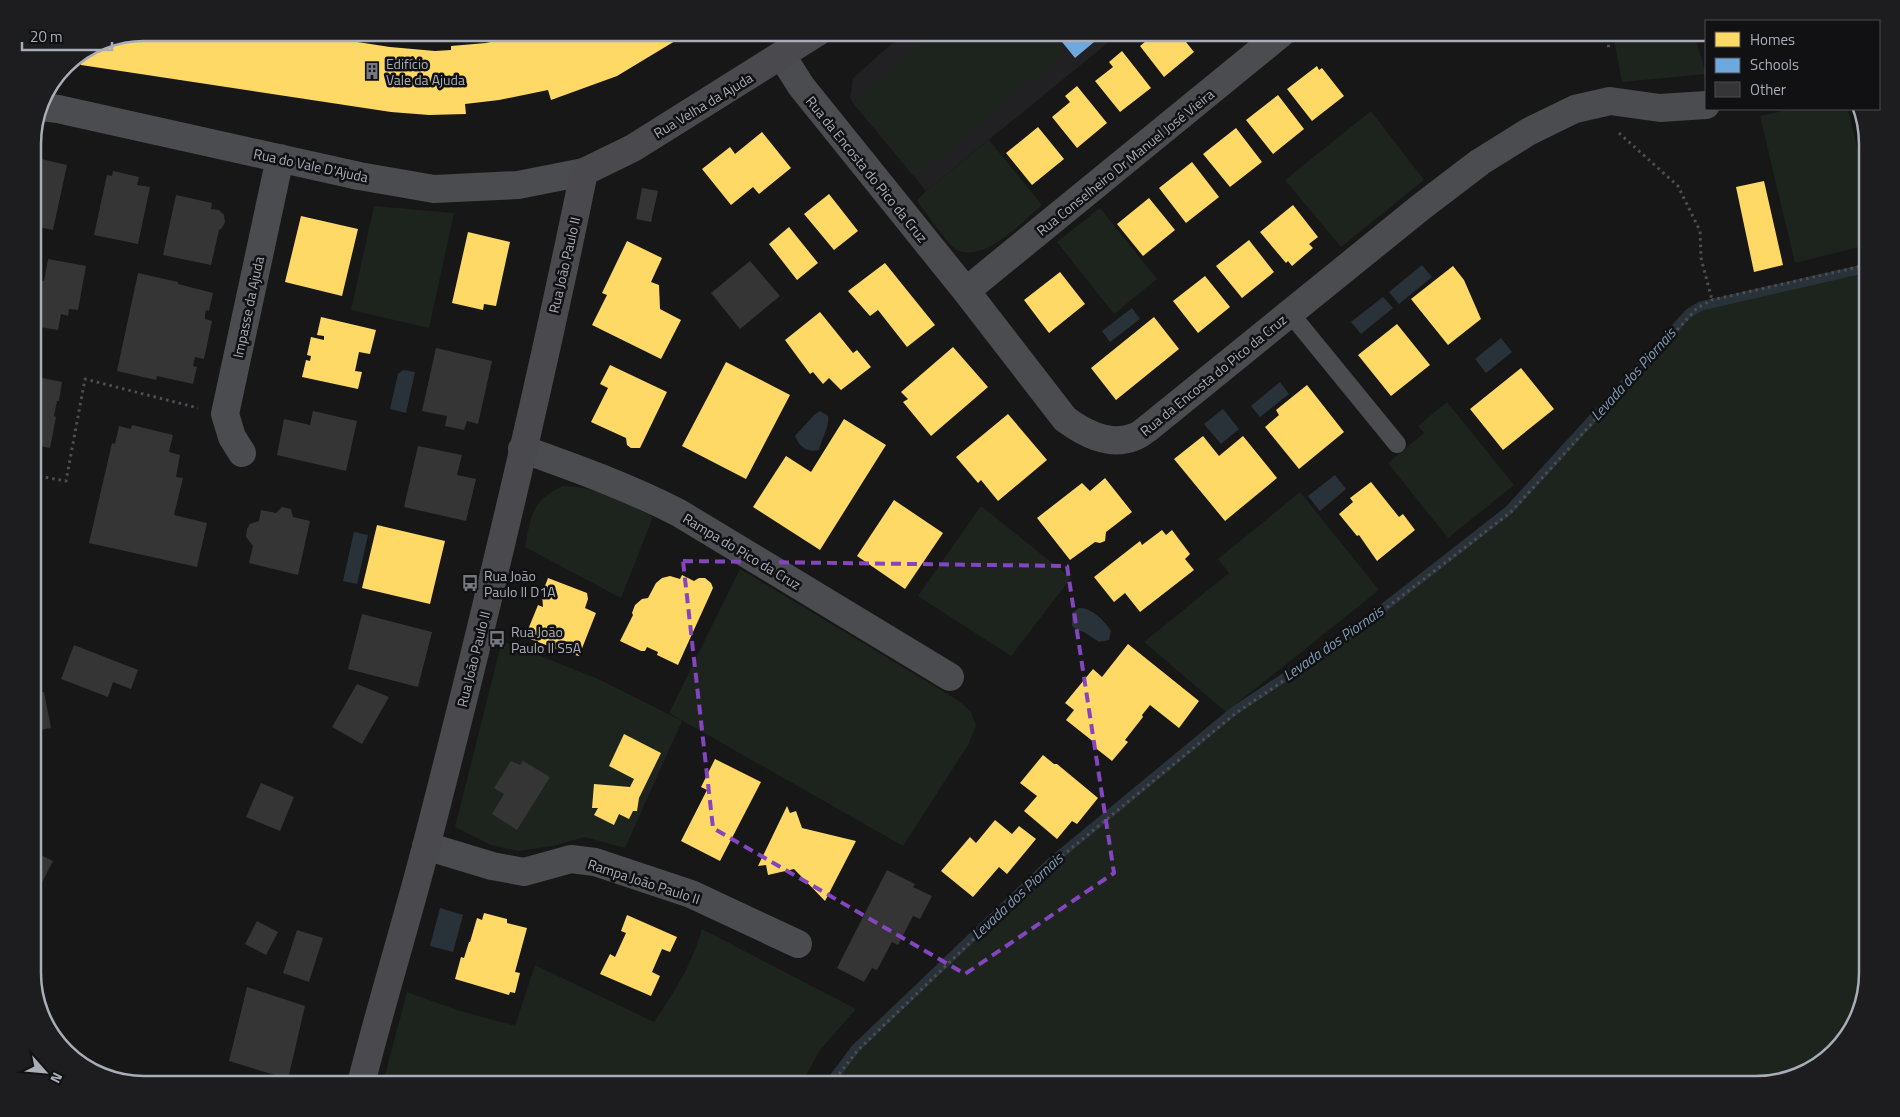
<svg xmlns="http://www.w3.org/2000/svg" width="1900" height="1117" viewBox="0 0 1900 1117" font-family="'Titillium Web',sans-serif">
<rect width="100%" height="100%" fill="#171717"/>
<!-- built -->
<path fill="#212123" d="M 904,33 L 1120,33 L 926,191 L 852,102 L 850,97 L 853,78 Z"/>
<!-- green -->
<path fill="#1d241e" d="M 937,32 L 1046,33 L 1064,54 L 916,176 L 854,100 Z
M 1613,33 L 1694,33 L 1706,74 L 1622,82 Z
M 1792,109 L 1848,109 L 1867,191 L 1867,245 L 1795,263 L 1760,116 Z
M 1371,111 L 1424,180 L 1341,247 L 1285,180 Z
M 989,140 L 1042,205 C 1023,221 983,265 955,249 C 948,244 924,210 917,201 L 926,191 Z
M 374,206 L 454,213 L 429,328 L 351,310 Z
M 1100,208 L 1157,279 L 1114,314 L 1057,242 Z
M 1867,265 L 1867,973 L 1852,1029 L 1811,1070 L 1756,1084 L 831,1084 L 858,1049 L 1051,865 L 1236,713 L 1351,635 L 1511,512 L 1697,308 L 1712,300 Z
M 1447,402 L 1514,485 L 1448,538 L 1388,463 L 1424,433 L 1418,426 Z
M 563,486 C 596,487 625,501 653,517 L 621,598 L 525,547 C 531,516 531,501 563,486 Z
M 1300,492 L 1379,590 L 1226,712 L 1144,642 L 1229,573 L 1218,559 Z
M 981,506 L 1071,578 L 1011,656 L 918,596 Z
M 740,569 L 959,701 L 971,712 L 976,726 L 968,745 L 903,846 L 669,713 Z
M 502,641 L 596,678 L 682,721 L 625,848 L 585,837 L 553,846 L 518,851 L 491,845 L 455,827 Z
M 702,929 L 856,1009 L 820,1050 L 801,1084 L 412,1084 L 385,1075 L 407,992 L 457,1010 L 515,1026 L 535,965 L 654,1022 C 676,990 691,966 702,929 Z"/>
<!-- water -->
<path fill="#2a3239" d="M 1422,265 L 1432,277 L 1399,304 L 1389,292 Z
M 1383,297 L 1393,308 L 1361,334 L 1351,322 Z
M 1132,308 L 1140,319 L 1110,342 L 1102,331 Z
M 1501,338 L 1512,352 L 1486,373 L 1475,359 Z
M 403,370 L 415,372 L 406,413 L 390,409 L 398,374 Z
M 1280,382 L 1289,394 L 1260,417 L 1251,406 Z
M 1223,409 L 1239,429 L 1221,444 L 1204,424 Z
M 820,411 L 828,416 C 830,427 821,439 819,450 C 807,453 800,447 795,436 L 814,415 Z
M 1335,475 L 1346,489 L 1320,511 L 1308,496 Z
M 354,532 L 368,535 L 357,584 L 343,581 Z
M 1079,608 C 1091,607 1105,621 1111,631 L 1109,640 L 1099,642 L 1084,632 L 1077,630 L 1072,626 L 1072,613 Z
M 440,908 L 463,915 L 453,952 L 430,946 Z"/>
<!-- homes -->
<path fill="#ffd966" d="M 145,32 L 292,32 L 390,47 L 435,51 L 451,50 L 451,46 L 486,43 L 537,32 L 543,32 L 544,35 L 551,32 L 690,32 L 617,76 L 551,100 L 548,90 L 499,100 L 465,104 L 466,114 L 429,115 L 391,112 L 81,65 L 78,57 L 102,41 Z
M 1157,32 L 1178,32 L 1194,52 L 1164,77 L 1140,46 Z
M 1201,32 L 1219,32 L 1208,41 Z
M 1122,51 L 1151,88 L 1120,112 L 1095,81 L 1113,67 L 1109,62 Z
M 1317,66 L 1319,70 L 1322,68 L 1344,96 L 1312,121 L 1287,89 Z
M 1077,86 L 1107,123 L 1077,148 L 1052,117 L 1070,102 L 1065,96 Z
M 1278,95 L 1304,129 L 1273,154 L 1246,120 Z
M 1038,127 L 1064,159 L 1032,185 L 1006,153 Z
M 1236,128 L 1262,162 L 1230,187 L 1203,154 Z
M 762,132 L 791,168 L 759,194 L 753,187 L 731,205 L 702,169 L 730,147 L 735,154 Z
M 1192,162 L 1219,197 L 1186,223 L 1159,188 Z
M 1764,181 L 1783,265 L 1754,272 L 1736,187 Z
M 829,194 L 858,231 L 834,250 L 804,214 Z
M 1149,198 L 1175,230 L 1143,256 L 1117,224 Z
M 1293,205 L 1318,237 L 1309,244 L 1313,248 L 1292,266 L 1288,261 L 1286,263 L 1260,232 Z
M 301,216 L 358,229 L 342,296 L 285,282 Z
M 789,227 L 818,263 L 797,280 L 769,244 Z
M 468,232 L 510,242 L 496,306 L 484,304 L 483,310 L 452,303 Z
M 1249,240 L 1274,272 L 1242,298 L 1216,266 Z
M 627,241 L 662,258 L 651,282 L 659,285 L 660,309 L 681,320 L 661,359 L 592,325 L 607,295 L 602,293 Z
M 885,263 L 935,325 L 907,347 L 878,310 L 870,316 L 848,291 Z
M 1453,266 L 1464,280 L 1481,319 L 1448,345 L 1411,299 Z
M 1060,272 L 1085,304 L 1049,333 L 1024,300 Z
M 1205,276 L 1230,307 L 1198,333 L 1173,301 Z
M 820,312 L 853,353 L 857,350 L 871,367 L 841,390 L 829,378 L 823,384 L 813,372 L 810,374 L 785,340 Z
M 321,317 L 376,330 L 370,354 L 359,352 L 355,371 L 362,372 L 358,389 L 302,377 L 306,360 L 310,361 L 311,356 L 307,355 L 311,337 L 324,340 L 324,336 L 317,335 Z
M 1154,317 L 1179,349 L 1116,400 L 1091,368 Z
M 1397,324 L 1430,365 L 1391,396 L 1358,355 Z
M 953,347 L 988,387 L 931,436 L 903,402 L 908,399 L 901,392 Z
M 726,362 L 790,395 L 746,479 L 682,446 Z
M 610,365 L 667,392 L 640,448 L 631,448 L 627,445 L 626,438 L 591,422 L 608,388 L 600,384 Z
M 1521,368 L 1554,409 L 1503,450 L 1470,409 Z
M 1307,385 L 1344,432 L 1299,469 L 1265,427 L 1279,415 L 1276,410 Z
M 1008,414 L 1047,460 L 998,501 L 981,480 L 978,483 L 956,457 Z
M 844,419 L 886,445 L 820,550 L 753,507 L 786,456 L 811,472 Z
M 1203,436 L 1219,456 L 1243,436 L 1277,478 L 1225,521 L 1174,459 Z
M 1105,478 L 1132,512 L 1106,532 L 1105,541 L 1100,543 L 1095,542 L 1070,560 L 1037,518 L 1082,483 L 1090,491 Z
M 1371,482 L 1399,517 L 1403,514 L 1415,530 L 1377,561 L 1359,535 L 1357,536 L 1339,514 L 1353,502 L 1350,498 Z
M 894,500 L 943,533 L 905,589 L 857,556 Z
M 377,525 L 445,541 L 430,604 L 362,588 Z
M 1162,530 L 1166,535 L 1172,530 L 1190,554 L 1185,559 L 1194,570 L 1140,612 L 1125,593 L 1114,602 L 1094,577 L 1140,541 L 1142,545 Z
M 682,575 L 694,581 L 699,578 L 705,578 L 711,583 L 713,588 L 678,665 L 657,655 L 658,652 L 647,647 L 645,651 L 641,651 L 620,641 L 633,615 L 632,613 L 635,605 L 642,599 L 648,598 L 656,583 L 662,578 L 670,576 L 680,579 Z
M 548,578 L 587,593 L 588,599 L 585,608 L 596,613 L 579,656 L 567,653 L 525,637 L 538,605 L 543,607 L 542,594 Z
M 1128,644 L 1199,701 L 1179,728 L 1150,705 L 1142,715 L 1143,717 L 1125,740 L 1128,742 L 1112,761 L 1093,746 L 1095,743 L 1066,720 L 1074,710 L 1065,703 L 1093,669 L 1102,677 Z
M 624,734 L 661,753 L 639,798 L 637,811 L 633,811 L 629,819 L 619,814 L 614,825 L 594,815 L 598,808 L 592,808 L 594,784 L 630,787 L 634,779 L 609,766 Z
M 1043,755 L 1054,764 L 1057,764 L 1098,798 L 1077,824 L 1072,821 L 1057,839 L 1024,811 L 1037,796 L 1020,783 Z
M 715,759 L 761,782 L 720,861 L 681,841 L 707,790 L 701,787 Z
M 787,806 L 790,813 L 796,811 L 802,828 L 856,841 L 825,901 L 794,869 L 768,875 L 766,865 L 758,866 Z
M 995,820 L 1012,834 L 1019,826 L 1036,839 L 1007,874 L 999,867 L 973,897 L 941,871 L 970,837 L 976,843 Z
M 484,913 L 507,919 L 507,923 L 527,928 L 515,972 L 520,973 L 515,993 L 510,992 L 509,995 L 455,979 L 461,957 L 464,958 L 469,942 L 470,942 L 477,918 L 482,920 Z
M 627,915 L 677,937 L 670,952 L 662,949 L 652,972 L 660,976 L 651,996 L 600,974 L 610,954 L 615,957 L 626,933 L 621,931 Z"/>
<!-- schools -->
<path fill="#6fa8dc" d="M 1054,32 L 1106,32 L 1075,58 Z"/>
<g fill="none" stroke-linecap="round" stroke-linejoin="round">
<!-- stream -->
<path stroke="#2a3239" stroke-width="9" d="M 829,1084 L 856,1048 L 1050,863 L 1234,711 L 1350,634 L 1509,510 L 1689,313 L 1701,306 L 1867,268"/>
</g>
<!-- building -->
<path fill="#353536" d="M 33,157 L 67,165 L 53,230 L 33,226 Z
M 113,171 L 139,177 L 137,185 L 150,187 L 138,244 L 94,235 L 107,175 L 112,176 Z
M 642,188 L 658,191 L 651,222 L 636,219 Z
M 176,195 L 212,203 L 211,209 L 219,210 L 224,215 L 225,222 L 222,228 L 219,230 L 211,265 L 163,255 Z
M 48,259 L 86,266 L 78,310 L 69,309 L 68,316 L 61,314 L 58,330 L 33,326 L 33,302 L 37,279 L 44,281 Z
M 750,261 L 780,296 L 740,329 L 711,293 Z
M 138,273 L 178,282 L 178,284 L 213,293 L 209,311 L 206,310 L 205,315 L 205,319 L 212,321 L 204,359 L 195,357 L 193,366 L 197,367 L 193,384 L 157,376 L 156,380 L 117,371 Z
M 436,348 L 492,361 L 478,424 L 467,421 L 464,430 L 445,426 L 447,416 L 422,411 Z
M 33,376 L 62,382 L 59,401 L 57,401 L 54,416 L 56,417 L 50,448 L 33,445 Z
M 313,411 L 357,421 L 346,471 L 277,455 L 284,419 L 310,425 Z
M 132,425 L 173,435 L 169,452 L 180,455 L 176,477 L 183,478 L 174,515 L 207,523 L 197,567 L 89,543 L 112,443 L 115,444 L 119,426 L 131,429 Z
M 418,446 L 462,455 L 457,475 L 476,479 L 466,521 L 404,507 Z
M 282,507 L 291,509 L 293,517 L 310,521 L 298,575 L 249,563 L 253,546 L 246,537 L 247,529 L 250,524 L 259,521 L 261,510 L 276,513 Z
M 362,614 L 432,632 L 418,687 L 348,669 Z
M 74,645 L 138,670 L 131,689 L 113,682 L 108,697 L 61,679 Z
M 357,684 L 389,697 L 362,744 L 332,727 Z
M 44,692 L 51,728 L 33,731 L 33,694 Z
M 511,761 L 520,765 L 523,761 L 550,777 L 517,830 L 492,814 L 504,794 L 494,788 Z
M 261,783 L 294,797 L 280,831 L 246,817 Z
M 33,851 L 53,861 L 35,896 L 33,894 Z
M 887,870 L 915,884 L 913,887 L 932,896 L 920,919 L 913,916 L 898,945 L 892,942 L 877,970 L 872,968 L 864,982 L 837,968 Z
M 257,921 L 278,932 L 266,955 L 245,944 Z
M 297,930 L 323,938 L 309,982 L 283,973 Z
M 247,987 L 305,1006 L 288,1079 L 229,1061 Z"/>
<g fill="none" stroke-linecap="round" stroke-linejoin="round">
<!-- path -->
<path stroke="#4d4e52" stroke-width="3" stroke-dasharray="2.5 4" stroke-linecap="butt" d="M 1606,32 L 1609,49
M 1619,133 L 1678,186 L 1700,231 L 1701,258 L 1712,300
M 33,475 L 66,481 L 85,379 L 198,408
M 831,1084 L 858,1050 L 1051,865 L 1236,713 L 1351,635 L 1511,512 L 1697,308 L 1712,300 L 1867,265"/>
<!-- lane -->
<path stroke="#4b4c50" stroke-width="18" d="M 1290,313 L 1397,444"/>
<!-- street -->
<path stroke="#4b4c50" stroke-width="28" d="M 782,56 L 801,86 L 966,291 L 1065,419 C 1084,433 1109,447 1134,437 C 1138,436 1143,432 1147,429 L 1421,207 L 1480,162 L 1528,132 L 1575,109 L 1610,101 L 1660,108 L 1706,105
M 41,107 L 58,109 L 359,176 L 434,189 L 518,185 L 584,172
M 966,291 L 1283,32
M 522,449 C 576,468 628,487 679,513 L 950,677
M 242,453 L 232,437 L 225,414 L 280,158
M 426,846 L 492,866 L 524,872 L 571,859 L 595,862 L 691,894 L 798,944"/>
<!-- secondary -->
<path stroke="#4a4a4e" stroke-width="28" d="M 361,1084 C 381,1004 406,924 427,843 C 484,621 538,397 584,172 L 633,148 L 818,32"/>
</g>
<!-- marked area -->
<path fill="none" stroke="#8446be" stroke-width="4" stroke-dasharray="10 6" stroke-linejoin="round" d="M 683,561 L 1067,566 L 1114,873 L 965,974 L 713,828 Z"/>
<!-- icons -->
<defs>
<g id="building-bare" transform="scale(1.35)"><path d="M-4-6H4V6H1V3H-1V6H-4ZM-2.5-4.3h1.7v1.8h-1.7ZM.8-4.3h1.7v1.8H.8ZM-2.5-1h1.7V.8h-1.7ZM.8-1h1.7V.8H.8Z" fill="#757880" stroke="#111113" stroke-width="2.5" paint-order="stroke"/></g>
<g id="bus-bare" transform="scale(1.35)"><path d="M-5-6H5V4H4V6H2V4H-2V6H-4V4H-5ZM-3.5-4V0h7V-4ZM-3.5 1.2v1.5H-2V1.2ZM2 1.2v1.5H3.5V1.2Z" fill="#757880" stroke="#111113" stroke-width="2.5" paint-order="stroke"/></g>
</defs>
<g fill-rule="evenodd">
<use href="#building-bare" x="372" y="71"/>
<use href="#bus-bare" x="470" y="583"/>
<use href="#bus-bare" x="497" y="639"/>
</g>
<g text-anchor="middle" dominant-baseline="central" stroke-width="5" stroke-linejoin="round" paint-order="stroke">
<!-- poi labels -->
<g font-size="14" fill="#a8adb8" stroke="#111113" text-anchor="start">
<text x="386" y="63">Edifício<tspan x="386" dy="16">Vale da Ajuda</tspan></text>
<text x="484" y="575">Rua João<tspan x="484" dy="16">Paulo II D1A</tspan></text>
<text x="511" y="631">Rua João<tspan x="511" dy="16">Paulo II S5A</tspan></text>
</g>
<!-- street labels -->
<g font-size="14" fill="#a8adb8" stroke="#111113">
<text transform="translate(703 105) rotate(-31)">Rua Velha da Ajuda</text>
<text transform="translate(1125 162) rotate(-39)">Rua Conselheiro Dr Manuel José Vieira</text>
<text transform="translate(311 165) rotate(12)">Rua do Vale D'Ajuda</text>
<text transform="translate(867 169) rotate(51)">Rua da Encosta do Pico da Cruz</text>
<text transform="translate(564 265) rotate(-77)">Rua João Paulo II</text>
<text transform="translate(248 307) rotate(-78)">Impasse da Ajuda</text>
<text transform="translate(1213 375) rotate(-39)">Rua da Encosta do Pico da Cruz</text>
<text transform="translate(742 551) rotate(31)">Rampa do Pico da Cruz</text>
<text transform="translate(473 659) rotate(-76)">Rua João Paulo II</text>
<text transform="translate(644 881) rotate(18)">Rampa João Paulo II</text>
</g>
<!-- water labels -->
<g font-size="15" font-style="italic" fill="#7f9bb3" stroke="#111113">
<text transform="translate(1633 374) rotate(-48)">Levada dos Piornais</text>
<text transform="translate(1333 643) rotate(-35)">Levada dos Piornais</text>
<text transform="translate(1017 896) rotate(-43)">Levada dos Piornais</text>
</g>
</g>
<!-- crop -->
<path d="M0 0H1900V1117H0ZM144 41H1756A103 103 0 0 1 1859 144V973A103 103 0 0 1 1756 1076H144A103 103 0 0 1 41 973V144A103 103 0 0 1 144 41Z" fill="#1d1d20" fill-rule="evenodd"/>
<path fill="none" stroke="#a8adb8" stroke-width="2.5" d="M144 41H1756A103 103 0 0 1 1859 144V973A103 103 0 0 1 1756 1076H144A103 103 0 0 1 41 973V144A103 103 0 0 1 144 41Z"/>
<!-- legend -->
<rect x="1705" y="20" width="175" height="90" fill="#111113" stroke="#4d4f55"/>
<rect x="1715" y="32" width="25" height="15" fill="#ffd966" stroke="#4d4f55"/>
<text x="1750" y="45" font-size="15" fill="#a8adb8">Homes</text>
<rect x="1715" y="58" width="25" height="15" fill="#6fa8dc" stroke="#4d4f55"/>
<text x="1750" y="70" font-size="15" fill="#a8adb8">Schools</text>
<rect x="1715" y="82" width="25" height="15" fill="#353536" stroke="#4d4f55"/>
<text x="1750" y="95" font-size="15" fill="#a8adb8">Other</text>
<!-- north arrow -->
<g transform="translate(45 1072) rotate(117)" stroke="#111113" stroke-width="4" paint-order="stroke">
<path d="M0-4L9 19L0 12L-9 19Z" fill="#a8adb8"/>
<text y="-8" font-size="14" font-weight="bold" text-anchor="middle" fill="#a8adb8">N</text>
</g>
<!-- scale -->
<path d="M22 42v8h90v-8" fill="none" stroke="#a8adb8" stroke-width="2.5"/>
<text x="30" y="42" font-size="15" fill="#a8adb8" stroke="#111113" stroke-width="4" paint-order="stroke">20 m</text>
</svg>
